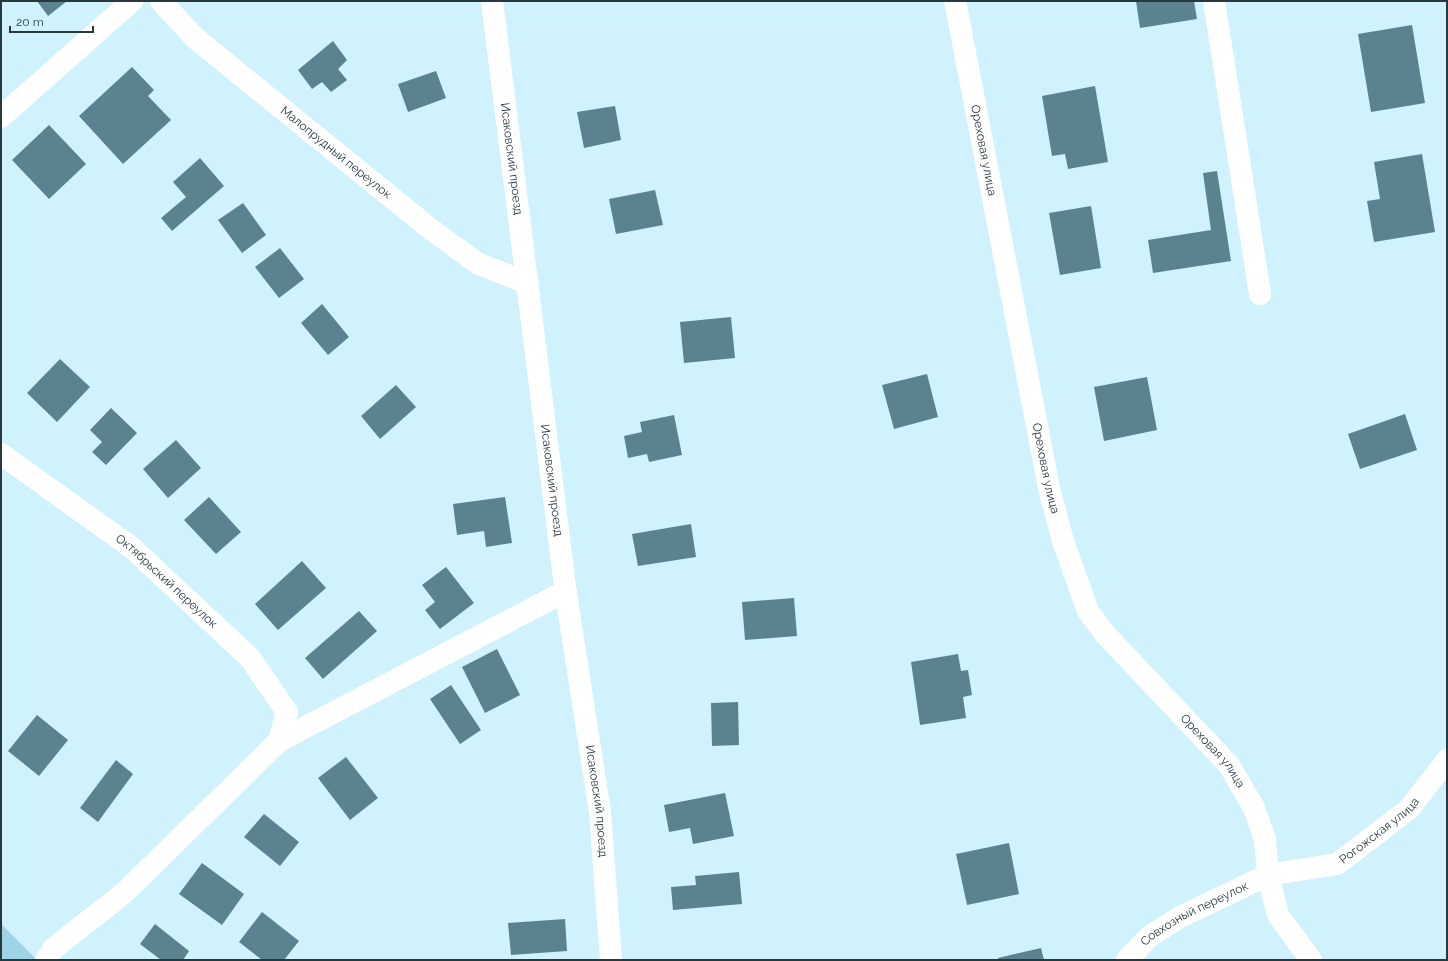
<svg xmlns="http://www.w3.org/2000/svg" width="1448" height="961" viewBox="0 0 1448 961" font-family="Raleway,sans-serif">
<rect width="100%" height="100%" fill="#d0f2fd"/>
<!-- green -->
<path fill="#9cd4e5" d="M 1,924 L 35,958 L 34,960 L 1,960 Z"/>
<!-- building -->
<path fill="#5a838f" d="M 37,1 L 67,1 L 48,16 Z
M 1136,1 L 1194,1 L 1197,19 L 1140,28 Z
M 1412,25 L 1425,103 L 1371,112 L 1358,34 Z
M 333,41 L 347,60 L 338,69 L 347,80 L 331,92 L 322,82 L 312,89 L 298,70 Z
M 132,67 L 154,90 L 148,96 L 171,120 L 123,164 L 79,116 Z
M 436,71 L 446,98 L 408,112 L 398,84 Z
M 1095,86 L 1108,162 L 1068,169 L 1065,154 L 1052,156 L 1042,96 Z
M 615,106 L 621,140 L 584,148 L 577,112 Z
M 49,125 L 86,164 L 49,199 L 12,160 Z
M 1422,154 L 1435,232 L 1374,242 L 1367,201 L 1380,199 L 1374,162 Z
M 200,158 L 224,186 L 172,231 L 161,218 L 186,197 L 173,182 Z
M 1217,171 L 1231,261 L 1153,273 L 1148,240 L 1211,230 L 1203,173 Z
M 655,190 L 663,225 L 616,234 L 609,199 Z
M 243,203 L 266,235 L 242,253 L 218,220 Z
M 1091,206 L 1101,268 L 1060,275 L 1049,213 Z
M 280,248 L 304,279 L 279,298 L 255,267 Z
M 322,304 L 349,337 L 328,355 L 301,323 Z
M 731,317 L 735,358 L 684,363 L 680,322 Z
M 60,359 L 90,387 L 57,422 L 27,393 Z
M 927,374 L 938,417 L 894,429 L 882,385 Z
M 1147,377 L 1157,430 L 1104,441 L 1094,387 Z
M 396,385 L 416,407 L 380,439 L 361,416 Z
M 111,408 L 137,433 L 106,465 L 92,452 L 102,442 L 90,430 Z
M 1405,414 L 1417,450 L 1360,469 L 1348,434 Z
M 674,415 L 682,455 L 649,462 L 647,454 L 628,458 L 624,436 L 642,432 L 640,422 Z
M 176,440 L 201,468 L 168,498 L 143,469 Z
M 209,497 L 241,532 L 216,554 L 184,520 Z
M 505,497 L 512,543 L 486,547 L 484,531 L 457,535 L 453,504 Z
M 691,524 L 696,557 L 638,566 L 632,534 Z
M 302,561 L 326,588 L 278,630 L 255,604 Z
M 446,567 L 474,603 L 440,629 L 425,610 L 435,602 L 422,585 Z
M 794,598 L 797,636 L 745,640 L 742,602 Z
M 359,611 L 377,631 L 323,679 L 305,658 Z
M 497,649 L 520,695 L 485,713 L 462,667 Z
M 958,654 L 961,671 L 968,670 L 972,695 L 963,697 L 966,718 L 920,725 L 911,662 Z
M 451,685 L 481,730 L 460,744 L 430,699 Z
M 738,702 L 739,745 L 712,746 L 711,703 Z
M 37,715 L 68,740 L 39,776 L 8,751 Z
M 346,757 L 378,798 L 350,820 L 318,778 Z
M 116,760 L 133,774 L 98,822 L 80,808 Z
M 725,793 L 734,836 L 693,844 L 690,828 L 669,832 L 664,805 Z
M 264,814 L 299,842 L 280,866 L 244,837 Z
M 1009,843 L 1019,894 L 967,905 L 956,854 Z
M 202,863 L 244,894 L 222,925 L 179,894 Z
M 739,872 L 742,904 L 673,910 L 671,887 L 696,885 L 695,876 Z
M 262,912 L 299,941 L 284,960 L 262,960 L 239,942 Z
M 565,919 L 567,951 L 511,955 L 508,923 Z
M 155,924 L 189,951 L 183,960 L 161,960 L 140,944 Z
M 1041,948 L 1044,960 L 999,960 L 998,958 Z"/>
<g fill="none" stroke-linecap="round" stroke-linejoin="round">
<!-- minor -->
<g stroke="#fff" stroke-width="22">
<path id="s1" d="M 161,1 L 195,38 L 428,227 L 477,263 L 527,283"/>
<path id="s2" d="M 492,1 L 566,594 L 600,812 L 611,960"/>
<path id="s3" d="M 955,1 L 1049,488 L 1063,541 L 1088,611 L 1106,635 L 1229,765 L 1254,808 L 1265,839 L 1268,875 L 1278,915 L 1311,960"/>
<path d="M 1214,1 L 1260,294"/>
<path d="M 1,117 L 132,1"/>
<path id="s4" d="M 1,454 L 131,547 L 250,658 L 287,712 L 279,741"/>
<path d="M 46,960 L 54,948 L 124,893 L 279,741 L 566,591"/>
<path id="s5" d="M 1127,960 L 1149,937 L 1180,917 L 1268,875 L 1337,864 L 1409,809 L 1447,760"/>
</g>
</g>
<g text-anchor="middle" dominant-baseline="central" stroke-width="4" stroke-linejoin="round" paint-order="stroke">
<!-- street labels -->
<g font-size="12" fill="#27383e" stroke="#d0f2fd">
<text stroke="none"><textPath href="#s3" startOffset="152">Ореховая улица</textPath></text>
<text stroke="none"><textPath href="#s1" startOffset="232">Малопрудный переулок</textPath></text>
<text stroke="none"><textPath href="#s2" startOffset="159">Исаковский проезд</textPath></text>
<text stroke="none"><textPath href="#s3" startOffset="476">Ореховая улица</textPath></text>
<text stroke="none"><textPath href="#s2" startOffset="483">Исаковский проезд</textPath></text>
<text stroke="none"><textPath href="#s4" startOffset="209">Октябрьский переулок</textPath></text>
<text stroke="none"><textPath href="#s3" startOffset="813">Ореховая улица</textPath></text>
<text stroke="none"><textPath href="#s2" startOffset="807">Исаковский проезд</textPath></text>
<text stroke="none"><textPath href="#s5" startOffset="290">Рогожская улица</textPath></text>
<text stroke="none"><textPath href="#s5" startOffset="83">Совхозный переулок</textPath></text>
</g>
</g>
<!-- border -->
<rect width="1448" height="961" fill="none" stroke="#27383e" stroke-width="4"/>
<!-- scale -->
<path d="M10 26v6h83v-6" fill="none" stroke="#27383e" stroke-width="2"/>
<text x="16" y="26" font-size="12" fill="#27383e" stroke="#d0f2fd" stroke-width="3" paint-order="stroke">20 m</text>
</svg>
